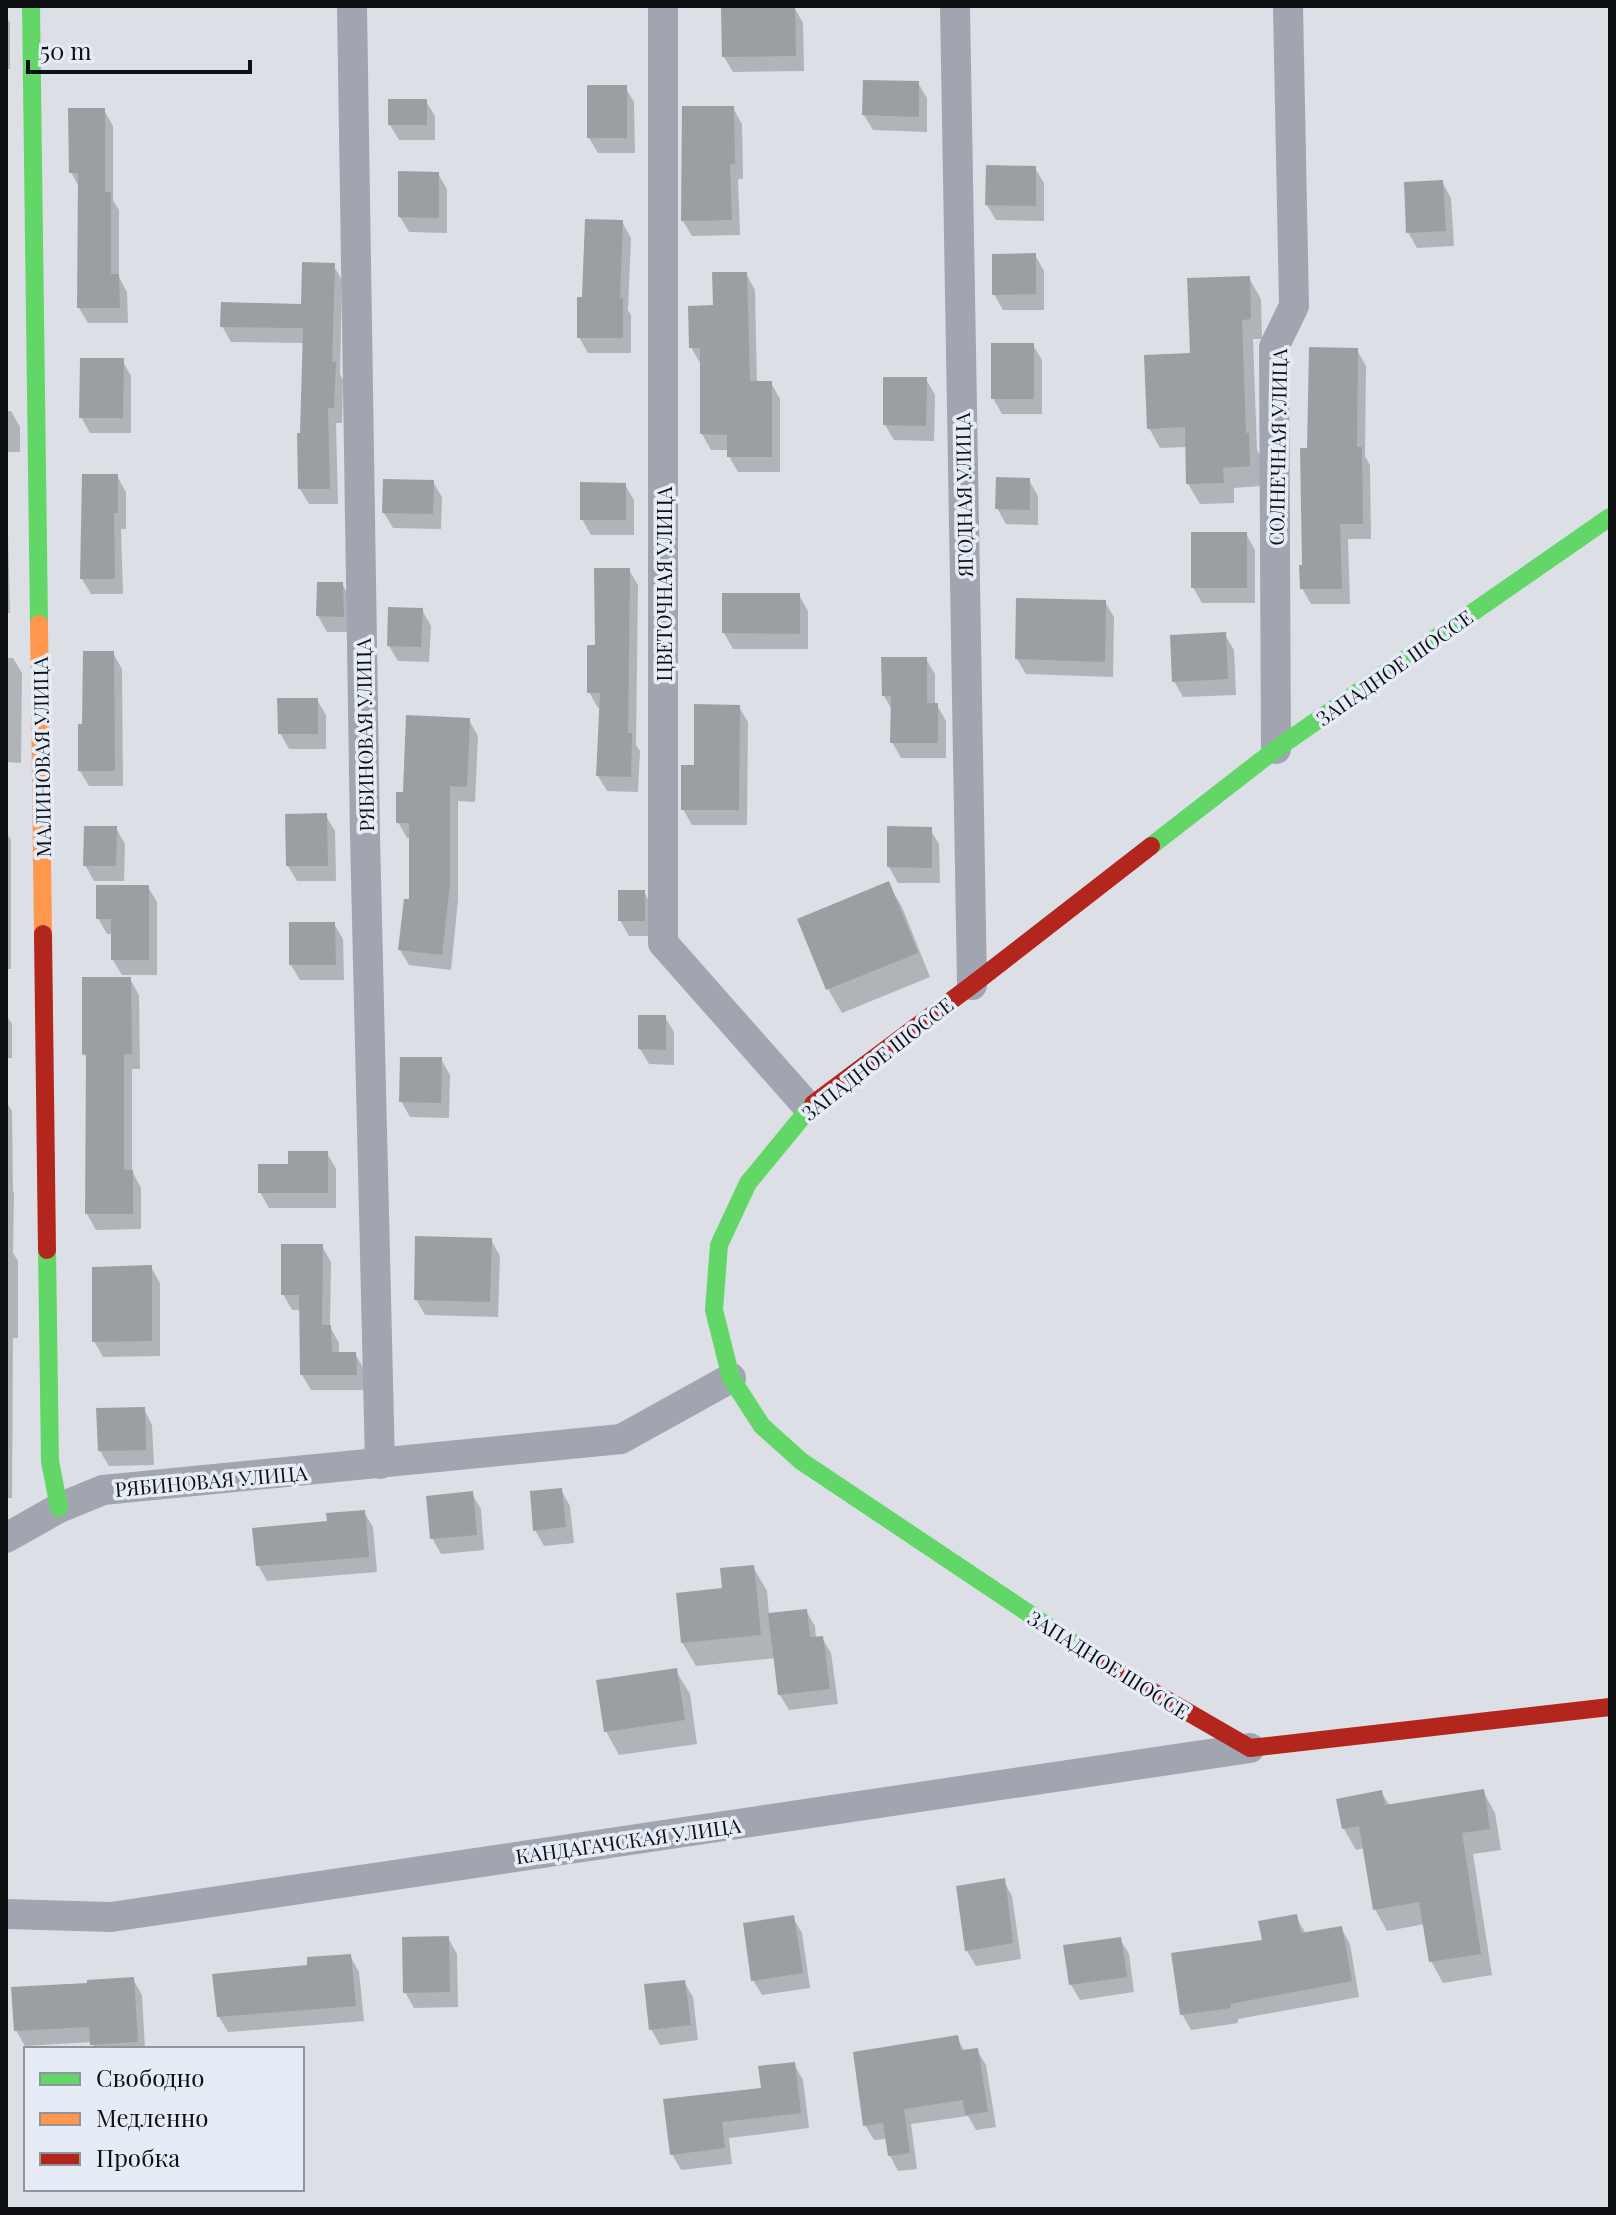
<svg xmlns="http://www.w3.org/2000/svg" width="1616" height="2215" viewBox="0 0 1616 2215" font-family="'Playfair Display',serif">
<rect width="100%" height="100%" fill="#dce0e6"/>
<!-- shadow -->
<path fill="#0003" d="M 794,7 L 803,23 L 804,71 L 733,72 L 724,57 Z
M 6,16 L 10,23 L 10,69 L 6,69 Z
M 918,83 L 927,98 L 927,132 L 873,130 L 864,115 Z
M 625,87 L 634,102 L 635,153 L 598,153 L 589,138 Z
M 426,101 L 435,116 L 435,140 L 399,140 L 390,125 Z
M 733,108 L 742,124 L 743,179 L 738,179 L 740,235 L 692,236 L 683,221 Z
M 104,110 L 113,126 L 113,200 L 119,210 L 119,277 L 127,292 L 128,323 L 88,323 L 79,308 L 79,187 L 71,172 Z
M 6,115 L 8,119 L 8,167 L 6,167 Z
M 1035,168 L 1044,183 L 1044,221 L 996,220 L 987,205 Z
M 438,174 L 447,189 L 447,233 L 409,232 L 400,217 Z
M 1442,182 L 1451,198 L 1454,246 L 1417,248 L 1408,232 Z
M 622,222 L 631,238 L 628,310 L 631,315 L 631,353 L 588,353 L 579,337 L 584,299 Z
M 1035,255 L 1044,271 L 1044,310 L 1003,310 L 994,294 Z
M 333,265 L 342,280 L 340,374 L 343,380 L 342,423 L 336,423 L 338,504 L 309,504 L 300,489 L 304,343 L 231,342 L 222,326 L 303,306 Z
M 746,274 L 755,290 L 757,383 L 771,383 L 780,399 L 780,472 L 738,472 L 729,456 L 729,450 L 711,450 L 702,434 L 702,363 L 700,363 L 691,347 L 715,307 Z
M 1249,278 L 1261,299 L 1262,339 L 1253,339 L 1257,450 L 1260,455 L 1261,486 L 1234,488 L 1234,503 L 1200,504 L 1188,484 L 1187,447 L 1160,448 L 1149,428 L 1192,355 Z
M 1033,345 L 1042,360 L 1042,414 L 1002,414 L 993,398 Z
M 1357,350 L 1366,366 L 1365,456 L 1370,465 L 1371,539 L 1348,539 L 1350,604 L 1311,604 L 1302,588 L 1309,450 Z
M 122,360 L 131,376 L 131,433 L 90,433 L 81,417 Z
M 926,379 L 935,395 L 934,441 L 894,440 L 885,425 Z
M 6,411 L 11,411 L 20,427 L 20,452 L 6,452 L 10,613 L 6,613 Z
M 117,476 L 126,492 L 126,529 L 121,529 L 123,594 L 91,594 L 82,579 Z
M 1029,480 L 1038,496 L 1038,525 L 1006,524 L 997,508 Z
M 433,482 L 442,497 L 441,529 L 393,528 L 384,513 Z
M 625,485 L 634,500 L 634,535 L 591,535 L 582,519 Z
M 1246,534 L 1255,550 L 1255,603 L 1202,603 L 1193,587 Z
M 629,570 L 638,585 L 636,745 L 640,751 L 638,792 L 607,791 L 598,776 L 601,708 L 598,708 L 589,692 L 597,647 Z
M 342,584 L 351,599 L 351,632 L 327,632 L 318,616 Z
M 799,595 L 808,611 L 808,649 L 733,649 L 724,633 Z
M 1105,602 L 1114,617 L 1113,677 L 1026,674 L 1017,659 Z
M 422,610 L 431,626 L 429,662 L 398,661 L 389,646 Z
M 1225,635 L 1234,650 L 1236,695 L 1183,697 L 1174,681 Z
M 113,653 L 122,669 L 123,786 L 89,786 L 80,771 Z
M 6,658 L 13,658 L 22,673 L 21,763 L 6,762 Z
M 926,659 L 935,674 L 935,705 L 937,705 L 946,721 L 946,758 L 901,758 L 892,742 L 893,711 L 884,696 Z
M 317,700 L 326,715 L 326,749 L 289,749 L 280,733 Z
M 739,707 L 748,722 L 747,825 L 692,825 L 683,809 L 696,767 Z
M 469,720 L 478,736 L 475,802 L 458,801 L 458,900 L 451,970 L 409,965 L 400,950 L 411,902 L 411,838 L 407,838 L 398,822 L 405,794 Z
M 326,816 L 335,831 L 336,881 L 297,881 L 288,866 Z
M 116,828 L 125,844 L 124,881 L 94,881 L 85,865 Z
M 930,829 L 939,844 L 940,883 L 898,883 L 889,867 Z
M 6,832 L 11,840 L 11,969 L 6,969 Z
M 888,884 L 902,907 L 930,977 L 842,1013 L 828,989 Z
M 148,887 L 157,902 L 157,975 L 122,975 L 113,960 L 113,934 L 107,934 L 98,918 Z
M 644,892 L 653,908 L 653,936 L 629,936 L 620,920 Z
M 334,924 L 343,939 L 344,980 L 300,980 L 291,965 Z
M 130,979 L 139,995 L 140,1069 L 132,1069 L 132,1171 L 141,1188 L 141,1229 L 96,1230 L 87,1214 L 88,1061 L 84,1054 Z
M 6,1015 L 12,1024 L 12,1058 L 6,1058 Z
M 665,1017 L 674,1032 L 674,1065 L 649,1064 L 640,1049 Z
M 441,1059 L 450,1075 L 449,1118 L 410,1117 L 401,1101 Z
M 6,1101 L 12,1111 L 13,1191 L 14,1194 L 13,1253 L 18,1261 L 18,1338 L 13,1338 L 12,1498 L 6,1498 Z
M 327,1153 L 336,1169 L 336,1208 L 269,1208 L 260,1192 L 290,1166 Z
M 491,1240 L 500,1256 L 498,1317 L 425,1315 L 416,1299 Z
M 322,1246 L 331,1262 L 330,1327 L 339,1343 L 339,1354 L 355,1354 L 364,1369 L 365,1390 L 311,1390 L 302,1375 L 301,1310 L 292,1310 L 283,1294 Z
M 151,1267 L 160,1283 L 160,1356 L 103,1357 L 94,1341 Z
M 144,1409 L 152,1425 L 154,1465 L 109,1466 L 100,1451 Z
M 561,1490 L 570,1506 L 574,1543 L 544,1546 L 535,1530 Z
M 472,1494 L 481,1509 L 484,1550 L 441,1554 L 432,1538 Z
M 364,1512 L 373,1527 L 377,1572 L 267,1581 L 258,1565 L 329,1523 Z
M 753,1567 L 767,1591 L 769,1615 L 806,1611 L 815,1626 L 816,1639 L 822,1638 L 831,1653 L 838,1704 L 789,1710 L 780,1695 L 776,1658 L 696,1666 L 682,1642 L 724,1590 Z
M 676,1671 L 690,1694 L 697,1744 L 619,1755 L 606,1731 Z
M 1483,1791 L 1495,1813 L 1501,1850 L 1473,1854 L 1492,1975 L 1443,1983 L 1431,1961 L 1425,1924 L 1387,1931 L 1375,1909 L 1365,1848 L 1356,1850 L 1344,1829 L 1338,1800 L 1381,1792 L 1390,1806 Z
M 1003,1880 L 1012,1896 L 1021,1959 L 976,1966 L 967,1951 L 958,1888 Z
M 1296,1917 L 1306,1934 L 1341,1928 L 1350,1944 L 1359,1997 L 1238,2019 L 1238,2023 L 1191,2030 L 1182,2014 L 1264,1942 Z
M 793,1918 L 802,1933 L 810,1988 L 762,1995 L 753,1980 Z
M 448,1938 L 457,1954 L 458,2007 L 414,2008 L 405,1992 Z
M 1120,1939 L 1129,1954 L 1134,1992 L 1080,2000 L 1071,1985 Z
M 350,1956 L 359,1972 L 364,2021 L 228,2032 L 219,2017 L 310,1967 Z
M 133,1979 L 142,1995 L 145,2049 L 95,2049 L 92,2042 L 25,2046 L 16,2030 Z
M 684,1982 L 693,1997 L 698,2040 L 660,2045 L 651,2029 Z
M 957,2038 L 965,2052 L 977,2050 L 986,2065 L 996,2127 L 976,2130 L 968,2116 L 911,2124 L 917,2169 L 898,2171 L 890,2156 L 887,2139 L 874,2140 L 865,2125 Z
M 794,2064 L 803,2080 L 809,2128 L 729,2138 L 732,2164 L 681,2170 L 672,2154 L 763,2089 Z"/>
<!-- building -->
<path fill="#9c9fa1" d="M 760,6 L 795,6 L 796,56 L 722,57 L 721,7 Z
M 863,80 L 919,81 L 919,117 L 862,115 Z
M 587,85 L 627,85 L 627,138 L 587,138 Z
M 388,99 L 427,99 L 427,125 L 388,125 Z
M 682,106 L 734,106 L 735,164 L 730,164 L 732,220 L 681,221 Z
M 68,108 L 105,108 L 105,192 L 111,192 L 111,274 L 119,274 L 120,308 L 77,308 L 78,173 L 69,173 Z
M 986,165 L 1036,166 L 1036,206 L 985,205 Z
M 398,171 L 439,172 L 439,218 L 398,217 Z
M 1443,180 L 1446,231 L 1406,233 L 1404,182 Z
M 585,219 L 623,220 L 620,298 L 623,298 L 623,338 L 577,338 L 577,297 L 582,297 Z
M 1036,253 L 1036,294 L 992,295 L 992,254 Z
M 302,262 L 335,263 L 332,362 L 336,362 L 334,408 L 328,408 L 330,489 L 298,489 L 297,433 L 300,433 L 303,328 L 220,327 L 221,302 L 301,304 Z
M 712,272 L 747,272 L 750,381 L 772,381 L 772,457 L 727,457 L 727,435 L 700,434 L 700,348 L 689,348 L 688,306 L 713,305 Z
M 1250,276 L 1251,319 L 1242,320 L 1246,433 L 1249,433 L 1250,466 L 1223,468 L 1224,483 L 1186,484 L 1185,427 L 1147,429 L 1144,355 L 1190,353 L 1187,278 Z
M 991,343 L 1034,343 L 1034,399 L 991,399 Z
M 1309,347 L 1358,348 L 1357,447 L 1362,447 L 1363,524 L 1340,524 L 1342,589 L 1300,589 L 1299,565 L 1302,565 L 1300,448 L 1307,448 Z
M 80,358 L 124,358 L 123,418 L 79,418 Z
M 883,377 L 927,377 L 926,426 L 883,425 Z
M 82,474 L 118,474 L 118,513 L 114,513 L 115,579 L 80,579 Z
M 996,477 L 1030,478 L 1030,510 L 995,509 Z
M 383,479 L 434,480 L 433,514 L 382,513 Z
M 580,482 L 626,483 L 626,520 L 580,520 Z
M 1191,532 L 1247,532 L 1247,588 L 1191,588 Z
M 594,568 L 630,568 L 628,733 L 632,733 L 631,777 L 596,776 L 600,693 L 587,693 L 587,645 L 595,645 Z
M 317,582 L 343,582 L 344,617 L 316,616 Z
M 722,593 L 800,593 L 800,634 L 722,633 Z
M 1016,598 L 1106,600 L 1105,662 L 1015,659 Z
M 388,607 L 423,608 L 421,647 L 387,646 Z
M 1226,632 L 1228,679 L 1172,682 L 1170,635 Z
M 83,651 L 114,651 L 115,771 L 78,771 L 78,724 L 82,724 Z
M 881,657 L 927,657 L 927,703 L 938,703 L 938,743 L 890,743 L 891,696 L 882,696 Z
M 277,698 L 318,698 L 318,734 L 278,734 Z
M 694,704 L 740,705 L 739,810 L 681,810 L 681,765 L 694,765 Z
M 406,715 L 470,718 L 467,787 L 450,786 L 450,884 L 442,955 L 398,950 L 404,899 L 409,899 L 409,823 L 396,823 L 396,792 L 403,792 Z
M 327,813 L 328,866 L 286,866 L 285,814 Z
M 84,826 L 117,826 L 116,866 L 83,866 Z
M 887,826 L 932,827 L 932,868 L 887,867 Z
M 889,881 L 918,953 L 826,990 L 797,919 Z
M 96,885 L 149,885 L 149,960 L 111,960 L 111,919 L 96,919 Z
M 618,890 L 645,890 L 645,921 L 618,921 Z
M 289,922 L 335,922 L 336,965 L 289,965 Z
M 82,977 L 131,977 L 132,1054 L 124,1054 L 124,1170 L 133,1170 L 133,1214 L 85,1214 L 86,1054 L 82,1055 Z
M 638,1015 L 666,1015 L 666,1050 L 638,1049 Z
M 400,1057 L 442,1057 L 441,1103 L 399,1102 Z
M 288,1151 L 328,1151 L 328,1193 L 258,1193 L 258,1164 L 288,1164 Z
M 415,1236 L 492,1238 L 490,1302 L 414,1300 Z
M 281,1244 L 323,1244 L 322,1325 L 331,1325 L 332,1352 L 356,1352 L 357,1375 L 300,1375 L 299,1295 L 281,1295 Z
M 152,1265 L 152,1341 L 92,1342 L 92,1267 Z
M 145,1407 L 146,1450 L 98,1451 L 96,1408 Z
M 562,1488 L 566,1527 L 533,1531 L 530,1491 Z
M 473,1491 L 477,1535 L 430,1539 L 426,1496 Z
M 365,1510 L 369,1557 L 256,1566 L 252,1528 L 327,1521 L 326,1513 Z
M 754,1565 L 761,1635 L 681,1643 L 676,1593 L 722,1588 L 720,1568 Z
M 807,1609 L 810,1637 L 823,1636 L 830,1689 L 778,1695 L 768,1613 Z
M 677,1668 L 685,1720 L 604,1732 L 596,1680 Z
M 1484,1789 L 1490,1829 L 1462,1833 L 1481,1954 L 1429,1962 L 1419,1902 L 1373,1910 L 1359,1826 L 1342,1829 L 1336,1799 L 1382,1790 L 1385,1805 Z
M 1005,1878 L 1013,1943 L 965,1951 L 956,1886 Z
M 1297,1914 L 1301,1933 L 1342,1926 L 1352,1981 L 1230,2004 L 1231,2008 L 1180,2015 L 1171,1953 L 1262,1940 L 1258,1921 Z
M 794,1915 L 803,1973 L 751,1981 L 743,1923 Z
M 449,1936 L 450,1992 L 403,1993 L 402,1937 Z
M 1121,1937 L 1127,1977 L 1069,1985 L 1063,1945 Z
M 351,1954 L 356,2006 L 217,2017 L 212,1974 L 307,1965 L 307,1957 Z
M 134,1977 L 138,2042 L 90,2045 L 89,2027 L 14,2031 L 11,1987 L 87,1983 L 87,1980 Z
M 685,1980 L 691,2025 L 649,2030 L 644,1984 Z
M 958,2035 L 961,2050 L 978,2048 L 988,2112 L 965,2115 L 963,2100 L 904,2109 L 910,2153 L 888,2156 L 883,2123 L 863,2126 L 853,2052 Z
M 795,2062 L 801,2113 L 722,2122 L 725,2148 L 670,2155 L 663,2099 L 761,2088 L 758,2066 Z"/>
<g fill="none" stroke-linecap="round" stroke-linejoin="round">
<!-- street -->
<path stroke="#a0a5b0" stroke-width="30" d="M 352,6 L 365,836 L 380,1464
M 663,6 L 663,943 L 808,1107
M 955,6 L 972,985
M 1276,749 L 1274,347 L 1294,306 L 1288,6
M 6,1538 L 59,1508 L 103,1490 L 621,1439 L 731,1378
M 6,1914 L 111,1917 L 1250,1748"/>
<!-- fast -->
<path stroke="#63d668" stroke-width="18" d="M 31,6 L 39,624
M 1151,846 L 1276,749 L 1610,517
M 813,1104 L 748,1183 L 719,1245 L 714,1310 L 731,1378 L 762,1426 L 801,1461 L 1103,1663
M 47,1250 L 50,1461 L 59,1508"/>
<!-- slow -->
<path stroke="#ff974d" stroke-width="18" d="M 39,624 L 43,934"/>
<!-- jam -->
<path stroke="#b3261e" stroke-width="18" d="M 43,934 L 47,1250
M 813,1104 L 972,985 L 1151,846
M 1103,1663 L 1250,1748 L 1610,1707"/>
</g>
<g text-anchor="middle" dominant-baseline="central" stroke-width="7" stroke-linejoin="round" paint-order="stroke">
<!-- street labels -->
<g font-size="20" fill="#0f1014" stroke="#e6ecf6">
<text transform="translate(1277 447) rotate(-89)">СОЛНЕЧНАЯ УЛИЦА</text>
<text transform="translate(963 495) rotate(-91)">ЯГОДНАЯ УЛИЦА</text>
<text transform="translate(663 584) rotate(-90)">ЦВЕТОЧНАЯ УЛИЦА</text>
<text transform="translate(1394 667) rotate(-35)">ЗАПАДНОЕ ШОССЕ</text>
<text transform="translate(364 735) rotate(-91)">РЯБИНОВАЯ УЛИЦА</text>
<text transform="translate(41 757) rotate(-91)">МАЛИНОВАЯ УЛИЦА</text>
<text transform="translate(877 1058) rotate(-38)">ЗАПАДНОЕ ШОССЕ</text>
<text transform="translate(211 1480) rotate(-5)">РЯБИНОВАЯ УЛИЦА</text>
<text transform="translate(1109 1664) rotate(32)">ЗАПАДНОЕ ШОССЕ</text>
<text transform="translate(628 1840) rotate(-8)">КАНДАГАЧСКАЯ УЛИЦА</text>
</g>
</g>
<!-- border -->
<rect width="1616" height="2215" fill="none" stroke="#0f1014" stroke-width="16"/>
<!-- legend -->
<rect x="24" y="2047" width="280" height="144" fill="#e6ecf6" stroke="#90949c" stroke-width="2"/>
<rect x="40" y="2073" width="40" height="12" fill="#63d668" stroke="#90949c" stroke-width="2"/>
<text x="96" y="2087" font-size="24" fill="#0f1014">Свободно</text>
<rect x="40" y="2113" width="40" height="12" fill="#ff974d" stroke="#90949c" stroke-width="2"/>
<text x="96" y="2127" font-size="24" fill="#0f1014">Медленно</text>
<rect x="40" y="2153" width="40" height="12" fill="#b3261e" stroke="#90949c" stroke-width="2"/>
<text x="96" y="2167" font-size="24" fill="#0f1014">Пробка</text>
<!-- scale -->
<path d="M28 60v12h222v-12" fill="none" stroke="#0f1014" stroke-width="4"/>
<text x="40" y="60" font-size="24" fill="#0f1014" stroke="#e6ecf6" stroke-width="6" paint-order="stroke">50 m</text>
</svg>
